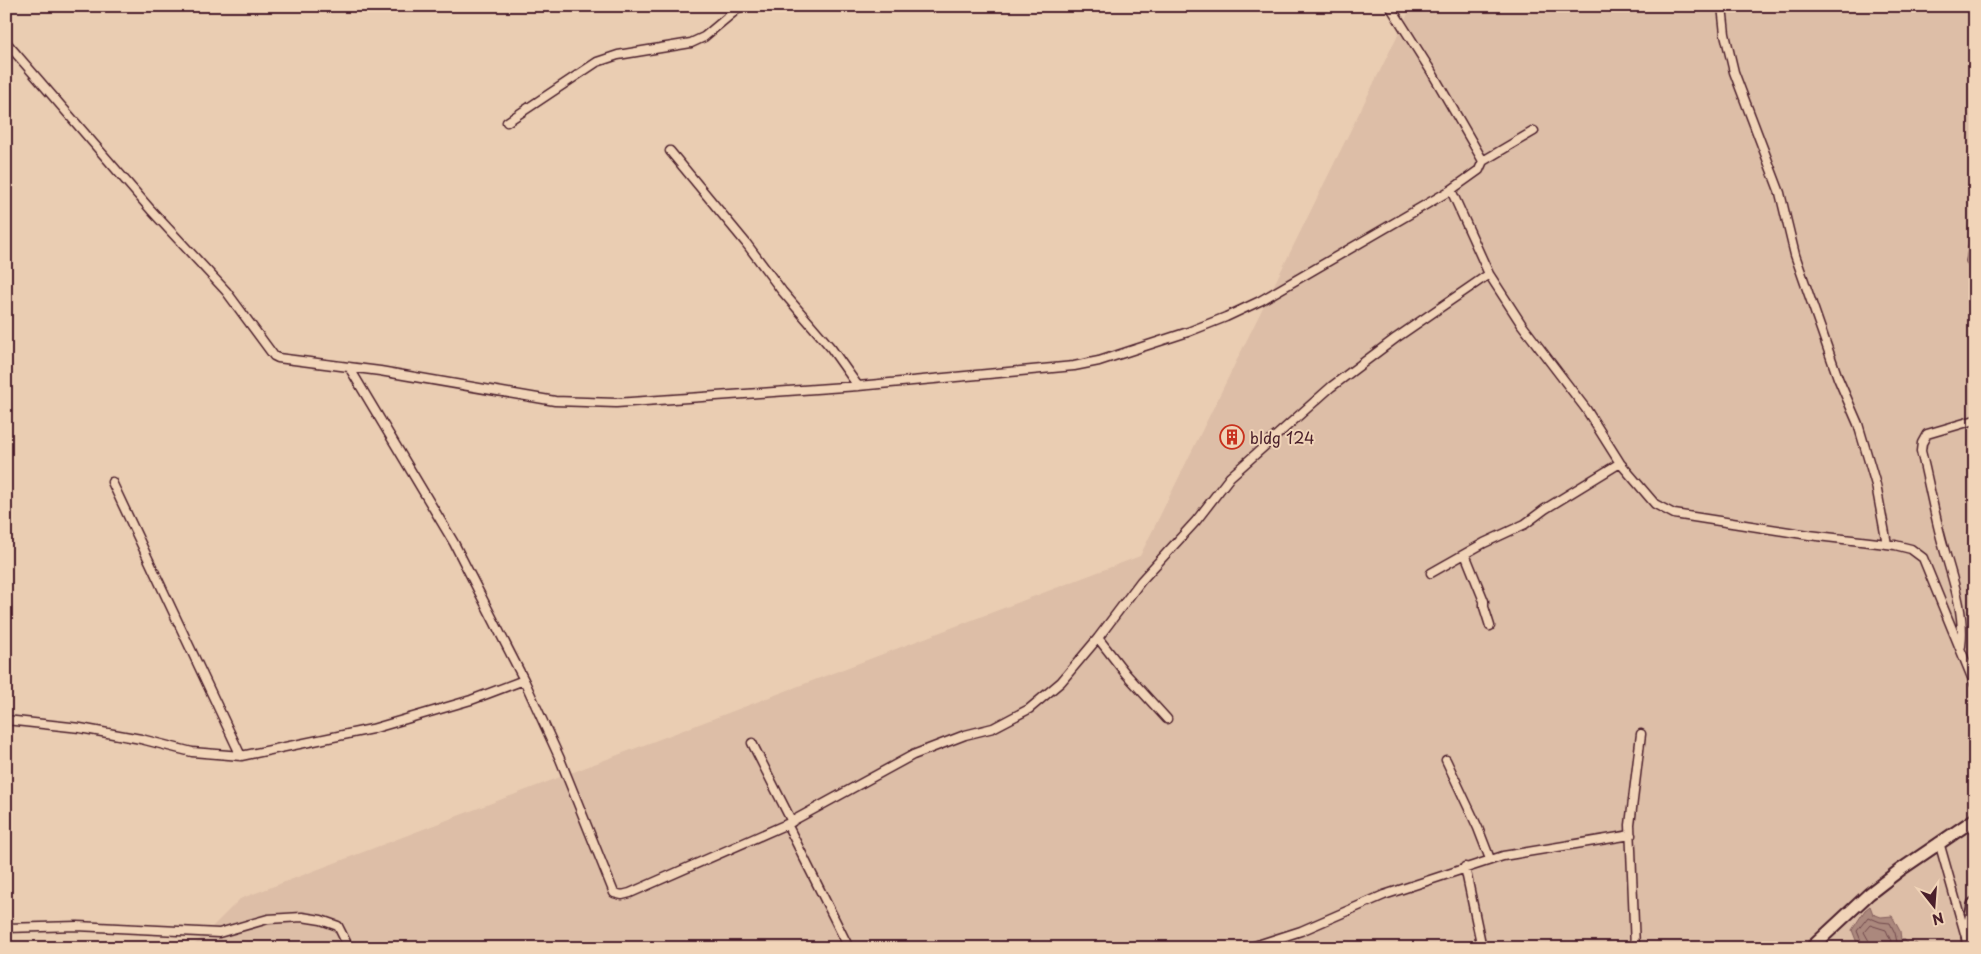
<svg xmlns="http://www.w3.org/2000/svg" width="1981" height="954" viewBox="0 0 1981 954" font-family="'Playpen Sans',sans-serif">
<rect width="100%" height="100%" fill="#eacdb2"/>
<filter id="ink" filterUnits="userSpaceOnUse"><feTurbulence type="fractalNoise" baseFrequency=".02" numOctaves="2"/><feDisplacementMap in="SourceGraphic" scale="10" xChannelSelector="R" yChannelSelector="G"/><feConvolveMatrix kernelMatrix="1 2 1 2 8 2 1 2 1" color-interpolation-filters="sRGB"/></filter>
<g filter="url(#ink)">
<!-- built -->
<path fill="#ddbea7" d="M 1412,6 L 1975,6 L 1975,948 L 191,948 L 240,899 L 1140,556 Z"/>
<!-- water -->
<path fill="#ab887d" stroke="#845e5c" d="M 1870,906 L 1873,914 L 1881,917 L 1892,916 L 1900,931 L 1901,940 L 1905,940 L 1908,945 L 1916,943 L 1919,946 L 1859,948 L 1852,930 L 1865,910 Z"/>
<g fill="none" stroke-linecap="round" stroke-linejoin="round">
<!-- shore -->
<path stroke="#71494c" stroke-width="1" d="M 1864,948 L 1857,931 L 1868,917 L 1880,922 L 1890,923 L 1895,933 L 1897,942 L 1904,948
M 1870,948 L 1869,941 L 1864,932 L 1870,925 L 1886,930 L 1894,948"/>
<!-- street casing -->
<g stroke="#4a1f2b" stroke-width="11">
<path id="street" d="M 1390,6 L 1431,71 L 1483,161
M 1722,6 L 1725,34 L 1734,72 L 1780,193 L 1795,255 L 1838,378 L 1858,424 L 1876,485 L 1887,544
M 6,42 L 151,210 L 226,291 L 274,356 L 278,358 L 380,371 L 555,401 L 616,403 L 858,386 L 1074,366 L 1099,361 L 1188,332 L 1226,317 L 1260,301 L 1451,190 L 1479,170 L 1483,161 L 1534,131
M 507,122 L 597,62 L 618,55 L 691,43 L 704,37 L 741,6
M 670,151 L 746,243 L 782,291 L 831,348 L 858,386
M 1451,190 L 1489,274 L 1522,325 L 1586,409 L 1620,463 L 1655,504 L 1674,514 L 1809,535 L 1895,545 L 1911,549 L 1923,558 L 1975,685
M 1975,234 L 1971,261 L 1975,270
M 349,367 L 454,543 L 524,680 L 560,759 L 614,893 L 622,895 L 630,893 L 787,824 L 849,948
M 112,482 L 241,756
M 1465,554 L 1484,601 L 1484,607 L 1490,626
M 1431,573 L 1484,543 L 1525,524 L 1545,509 L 1620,463
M 1098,638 L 1126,674 L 1167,719
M 1961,646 C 1966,610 1949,570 1940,534 C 1933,507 1928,479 1921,451 L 1922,443 L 1927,434 L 1975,420
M 6,720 L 80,728 L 141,739 L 192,752 L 241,756 L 372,729 L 471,700 L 524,680
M 752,743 L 792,822
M 1446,760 L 1478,828 L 1490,859
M 787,824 L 913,755 L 965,735 L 993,728 L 1029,709 L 1061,682 L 1098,638 L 1141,581 L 1196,521 L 1230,477 L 1331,387 L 1396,338 L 1489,274
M 1939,842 L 1966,937
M 1465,867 L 1482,948
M 6,928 L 77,926 L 219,933 L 268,919 L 302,917 L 321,920 L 338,926 L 349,948
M 1248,948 L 1301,931 L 1384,895 L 1503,856 L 1631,835
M 1635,948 L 1630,825 L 1641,734"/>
</g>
<!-- primary casing -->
<g stroke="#4a1f2b" stroke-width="15">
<path id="primary" d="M 1811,948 L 1869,894 L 1900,870 L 1975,819"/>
</g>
<!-- highway casing -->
<g stroke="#4a1f2b" stroke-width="18">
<path id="highway" d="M 1970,948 L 1969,935 L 1975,905"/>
</g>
<!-- street -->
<use href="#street" stroke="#f1d4b8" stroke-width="8"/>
<!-- primary -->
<use href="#primary" stroke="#f1d4b8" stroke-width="11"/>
<!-- highway -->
<use href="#highway" stroke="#f1d4b8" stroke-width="14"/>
</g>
</g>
<!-- icons -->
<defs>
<g id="building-ring" transform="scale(1.25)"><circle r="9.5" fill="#f1d4b8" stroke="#c8321e" stroke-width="1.5"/><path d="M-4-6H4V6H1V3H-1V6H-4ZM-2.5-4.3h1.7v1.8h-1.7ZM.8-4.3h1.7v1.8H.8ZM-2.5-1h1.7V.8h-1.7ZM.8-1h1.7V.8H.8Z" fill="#c8321e"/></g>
</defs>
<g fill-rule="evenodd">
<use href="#building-ring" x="1232" y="437"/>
</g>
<g text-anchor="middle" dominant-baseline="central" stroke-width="4" stroke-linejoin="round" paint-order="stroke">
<!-- poi labels -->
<g font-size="16" fill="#4a1f2b" stroke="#f1d4b8" text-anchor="start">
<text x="1250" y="437">bldg 124</text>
</g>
</g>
<!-- margin -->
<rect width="1981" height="954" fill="none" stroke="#f1d4b8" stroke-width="25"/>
<rect x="12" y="12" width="1956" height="929" fill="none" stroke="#4a1f2b" stroke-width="2" filter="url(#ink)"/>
<!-- north arrow -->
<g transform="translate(1934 906) rotate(163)" stroke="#f1d4b8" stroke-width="4" paint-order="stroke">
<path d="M0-4L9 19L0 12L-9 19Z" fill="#4a1f2b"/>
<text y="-8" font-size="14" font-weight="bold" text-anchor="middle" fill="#4a1f2b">N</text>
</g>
</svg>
